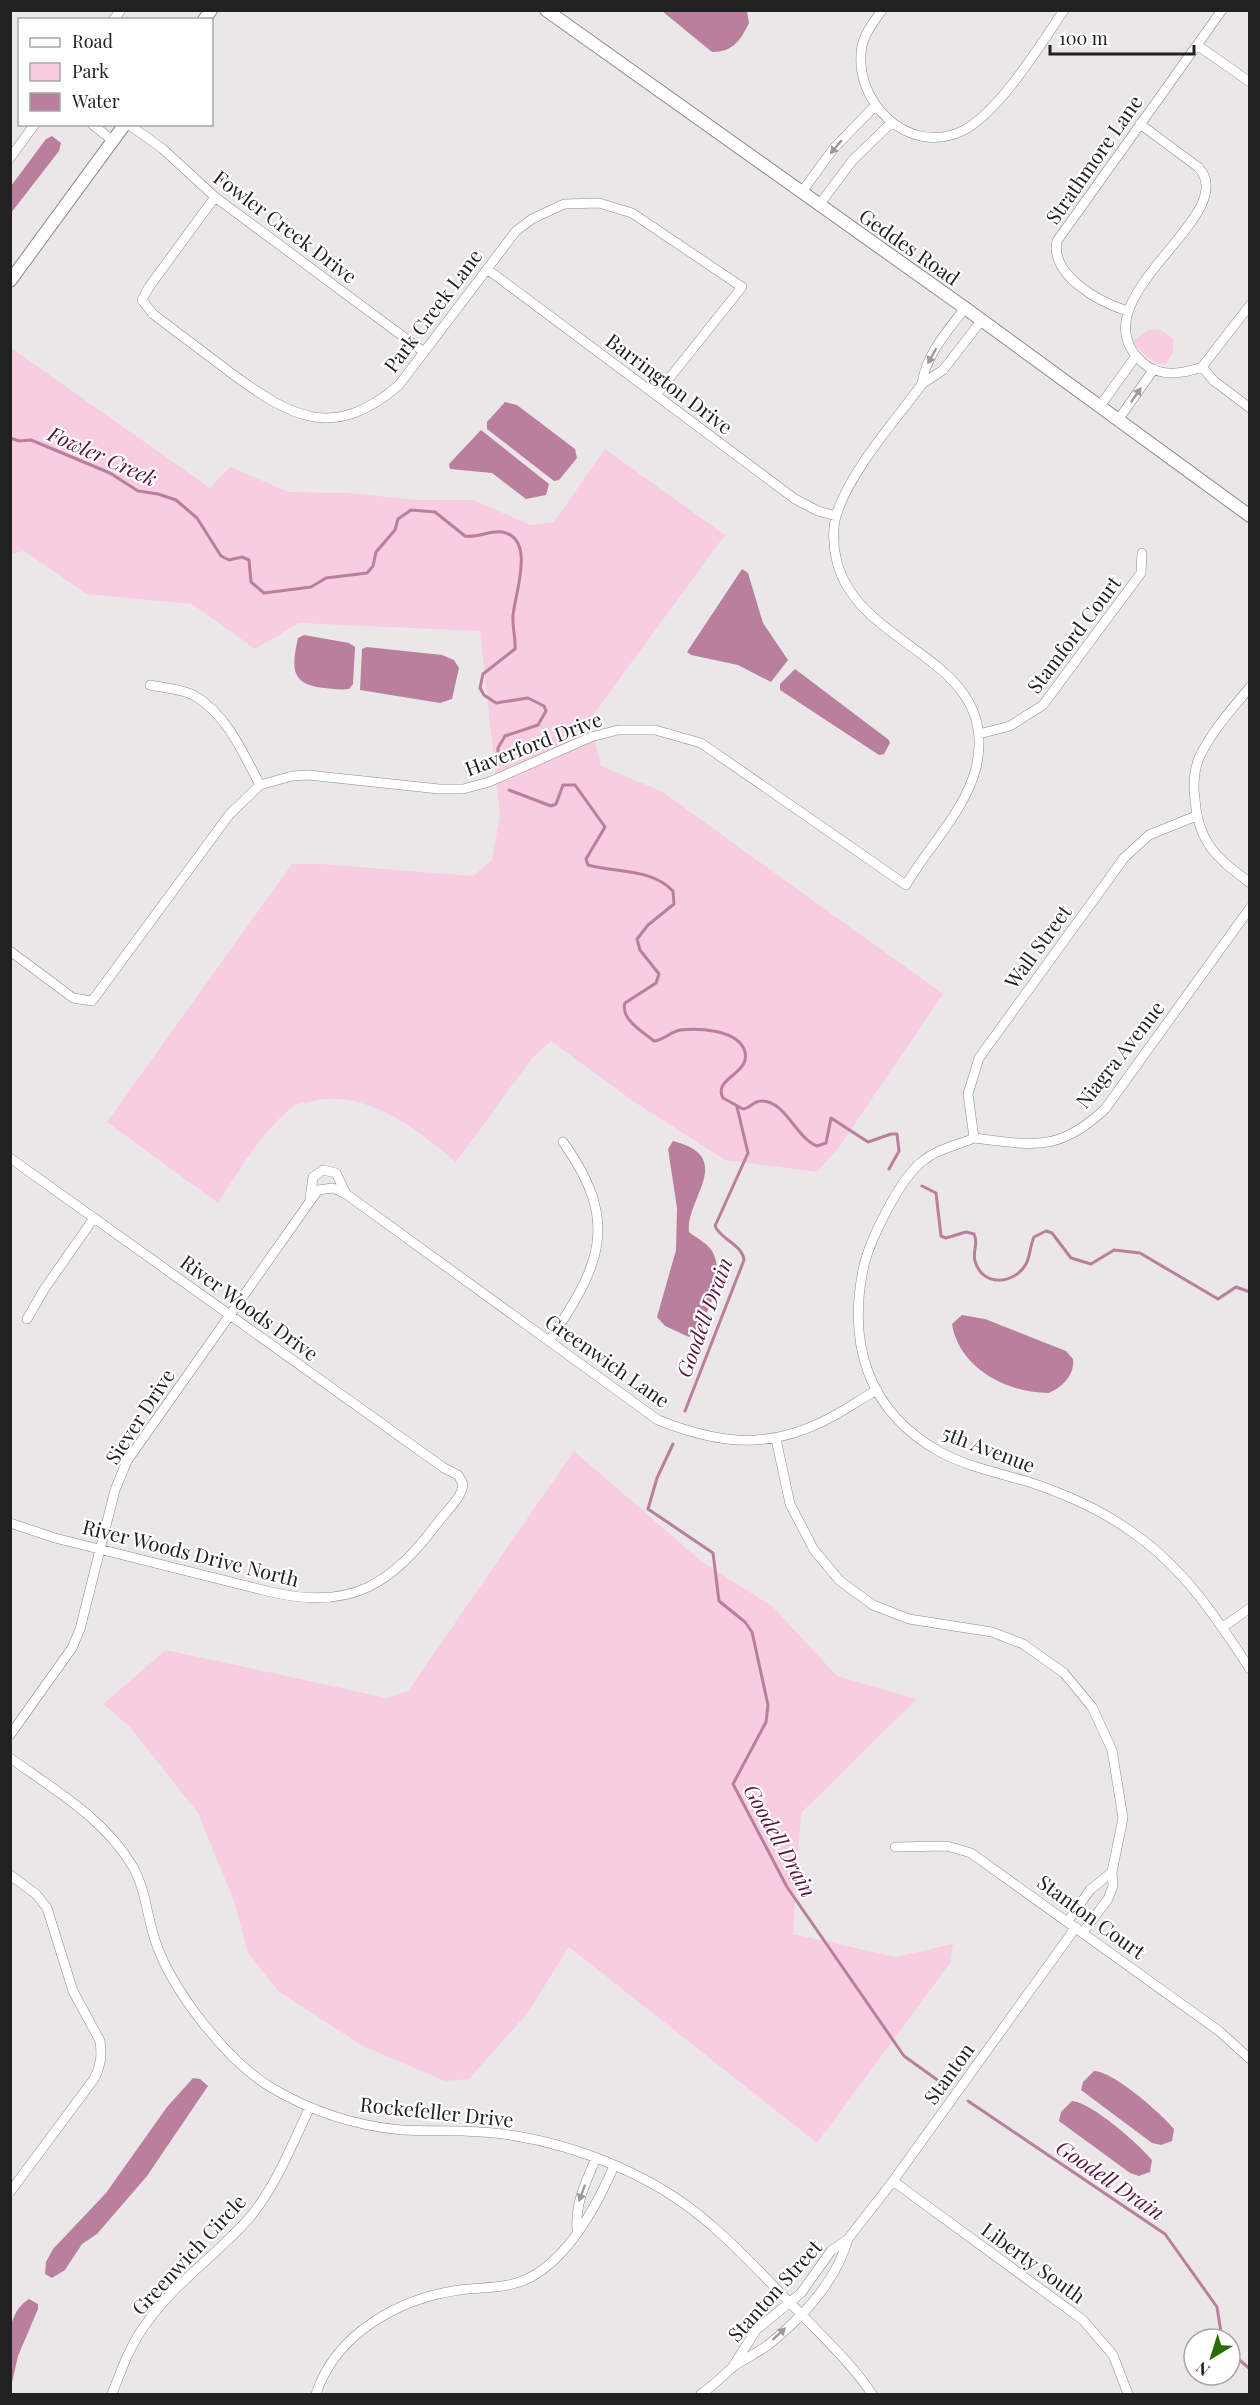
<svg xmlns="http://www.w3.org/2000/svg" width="1260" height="2405" viewBox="0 0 1260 2405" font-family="'Playfair Display',serif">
<rect width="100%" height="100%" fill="#ebe7e9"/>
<!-- green -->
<path fill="#f8cce1" d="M 1148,330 L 1161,330 L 1173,339 L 1173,353 L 1165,365 C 1150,362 1142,354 1133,341 Z
M 11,348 L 210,488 L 230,467 L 289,492 L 350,493 L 415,500 L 473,500 L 531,525 L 554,522 L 605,449 L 725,535 L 590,719 L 601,766 L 661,791 L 943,994 L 839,1147 L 817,1172 L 725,1160 L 633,1101 L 551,1041 L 533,1057 L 456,1162 C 417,1130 367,1089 313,1101 C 306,1103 296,1103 291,1108 C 262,1132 238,1171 218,1203 L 107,1122 L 292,864 L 321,864 L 473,876 L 492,860 L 500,815 L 480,631 L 299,623 L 255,649 L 192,604 L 87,594 L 24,551 L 11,554 Z
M 574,1451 L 701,1561 L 773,1607 L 837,1676 L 917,1699 L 801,1813 L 793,1934 L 896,1957 L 953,1944 L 950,1963 L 817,2143 L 569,1947 L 526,2015 L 469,2079 L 445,2081 L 363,2046 L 278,1991 L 248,1953 L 234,1901 L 198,1813 L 129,1726 L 103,1704 L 166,1650 L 387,1698 L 408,1691 Z"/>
<!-- water -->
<path fill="#ba7f9c" d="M 662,11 L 747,11 L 749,23 C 740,41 733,52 712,52 Z
M 52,136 L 61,143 L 59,151 L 11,213 L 11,186 L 46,139 Z
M 505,402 L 517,405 L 575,449 L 577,458 L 559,480 L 554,481 L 487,429 L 487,422 Z
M 481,430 L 549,484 L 546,495 L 526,499 L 492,473 L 450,469 L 449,464 Z
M 742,569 L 748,573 L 763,623 L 788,660 L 771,682 L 738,665 L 691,655 L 687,652 Z
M 304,635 L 349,643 L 355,647 L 353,684 L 349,689 C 341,690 333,689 325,688 C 291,685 291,669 298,638 Z
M 367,647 L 442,655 L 454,660 L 459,668 L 452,699 L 440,703 L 360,690 L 362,649 Z
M 795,669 L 889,740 L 890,743 L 884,754 L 879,755 L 780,690 L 780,684 Z
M 673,1141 C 737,1157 685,1199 689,1232 C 699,1240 712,1245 715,1258 C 723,1283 707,1321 689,1337 L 665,1326 L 657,1317 L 676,1250 L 677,1208 L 668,1149 Z
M 962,1315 L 985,1319 L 1066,1351 L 1073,1359 C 1075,1374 1063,1387 1049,1393 C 1007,1393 959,1368 952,1324 Z
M 1094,2071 C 1113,2071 1162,2114 1174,2129 L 1172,2141 L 1161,2145 L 1152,2143 L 1081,2090 L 1083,2082 Z
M 193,2078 L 200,2079 L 208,2086 L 147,2176 L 97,2234 L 82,2244 L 65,2270 L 52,2278 L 45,2274 L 46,2262 L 53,2249 L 106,2193 L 167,2107 Z
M 1072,2101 C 1091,2102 1140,2145 1152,2160 L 1150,2172 L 1139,2176 L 1130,2173 L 1059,2121 L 1061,2112 Z
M 29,2299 L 38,2304 L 38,2309 L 18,2356 L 11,2387 C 10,2358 1,2317 29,2299 Z"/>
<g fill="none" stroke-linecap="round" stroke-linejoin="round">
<!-- stream -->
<path stroke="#ba7f9c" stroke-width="3" d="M 10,438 L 19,441 L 31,440 L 110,473 L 138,491 L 158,494 L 176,500 L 197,518 L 221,556 L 229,560 L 242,557 L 249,560 L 251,582 L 264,593 L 311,587 L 326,578 L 367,573 L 373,566 L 376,552 L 395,530 L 398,519 L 411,510 L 435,512 L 465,536 C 478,538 490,530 502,532 C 537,538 514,596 513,616 C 512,627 516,638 515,649 L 483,674 L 480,688 L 484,695 L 496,703 L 528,698 L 544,706 L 546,711 L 538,725 L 505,736 L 498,748 L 498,764
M 509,790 L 551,806 L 556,804 L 563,785 L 575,785 L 605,827 L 586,859 L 588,865 C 615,873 651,868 673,891 L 674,904 L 648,925 L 637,939 L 640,950 L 659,974 L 656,983 L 625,1003 C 620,1019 643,1032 654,1041 C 664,1040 670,1032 680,1030 C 697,1028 735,1029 744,1049 C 754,1074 712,1077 723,1098 L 743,1109 C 750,1108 754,1101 761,1101 C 785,1100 796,1138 817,1146 L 826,1143 L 831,1118 L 868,1142 L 891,1134 L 897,1134 L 899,1151 L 889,1169
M 922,1186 L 936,1193 L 941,1236 L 946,1238 L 966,1232 L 974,1234 C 979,1243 972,1252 975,1261 C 982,1287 1014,1285 1026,1264 C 1030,1257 1030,1246 1034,1237 L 1046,1231 L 1052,1233 L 1071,1258 L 1091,1264 L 1114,1250 L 1140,1253 L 1218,1299 L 1236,1287 L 1250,1292
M 685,1411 L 744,1260 C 742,1244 721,1240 715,1226 L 748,1153 L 737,1107
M 673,1444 L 657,1478 L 648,1509 L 713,1553 L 719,1601 L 745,1622 L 752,1632 L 768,1705 L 766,1722 L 733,1784 L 787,1887 L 904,2056 L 943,2084
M 968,2101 L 1165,2234 L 1217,2307 L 1222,2339
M 1230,2352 L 1250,2369"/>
<!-- minor casing -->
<g stroke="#8e8a8c" stroke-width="10">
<path id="minor" d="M 882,10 C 874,22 865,32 862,46 C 852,100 907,157 962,131 C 998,114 1041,44 1064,10
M 113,20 L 121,10
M 1197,45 L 1250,82
M 92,124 L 113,141
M 128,124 L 163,149 L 215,197 L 424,352
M 1140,124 L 1198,167 C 1245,215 1073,299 1142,362 C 1159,378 1182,374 1202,367 L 1250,305
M 10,158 L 35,124
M 801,193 L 834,148 L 875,106
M 215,197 L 149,287 L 142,300 L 153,314 C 179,334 205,353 231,373 C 292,418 334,441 399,385 L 516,231 L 532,219 L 564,204 L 599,203 L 632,213 L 742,287 L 656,395
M 819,205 L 852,161 L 891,123
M 487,269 L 795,499 L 818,511 L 836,516
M 965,308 C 947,332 926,354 922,384 L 943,370 L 982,320
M 1127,311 C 1100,302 1050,276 1057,241 L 1222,10
M 1202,367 L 1214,381 L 1250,408
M 1100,406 L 1136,356
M 1118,420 L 1154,369
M 150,685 C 164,688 183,689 195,696 C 227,715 243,753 260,785
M 1250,687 C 1232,709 1211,732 1199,758 C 1194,771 1193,785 1195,799 C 1198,843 1217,858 1250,883
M 979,734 L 1010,726 L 1043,705 L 1141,573 L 1142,553
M 10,951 L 73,998 L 92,1001 L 229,815 L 260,785 L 292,776 L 308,775 L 439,789 L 463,789 L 489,782 L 591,737 L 618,730 L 655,730 L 701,743 L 906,885 C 928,847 965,811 976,768 C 1002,657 860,651 837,562 C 833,547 832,528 837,513 C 851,470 895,421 922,384
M 974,1138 C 956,1146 940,1148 924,1160 C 901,1176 871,1238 864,1265 C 847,1343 867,1411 940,1452 C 966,1466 997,1473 1026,1481 C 1063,1493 1100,1509 1132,1532 C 1184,1568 1216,1617 1250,1669
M 974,1138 L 968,1094 L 979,1058 L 1124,858 L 1149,835 L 1196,816
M 974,1138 C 1033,1145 1058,1153 1105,1109 L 1250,908
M 10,1158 L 444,1468 L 458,1475 L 463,1484 C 462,1498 447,1510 439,1521 C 392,1584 352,1611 271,1592 L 55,1538 L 10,1523
M 310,1199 L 313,1177 L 323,1170 L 336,1173 L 346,1194
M 27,1319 L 45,1288 L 94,1218
M 549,1341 C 600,1266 621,1223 563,1142
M 776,1439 L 790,1504 L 814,1550 L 840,1581 L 873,1605 L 909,1619 L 992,1632 L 1023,1644 L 1064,1673 L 1092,1707 L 1112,1750 L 1123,1818 L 1112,1872 L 1113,1886 L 1108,1899 L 1083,1932
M 1223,1627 L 1250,1608
M 10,1735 L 72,1648 L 80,1629 L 115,1490 L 127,1461 L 318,1190 L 333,1188 L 346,1194 L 658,1420 C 716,1443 764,1450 822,1422 C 841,1413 859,1400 877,1390
M 10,1758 C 55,1790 105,1819 133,1867 C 146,1890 147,1918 156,1943 C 173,1992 228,2062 272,2088 C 311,2111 357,2126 402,2130 C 438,2132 474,2129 510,2135 C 581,2146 657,2177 711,2225 C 743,2252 771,2284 800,2313 C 826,2340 851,2363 872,2394
M 895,1847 L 947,1846 L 971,1853 L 1219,2031 L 1250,2059
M 10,1875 L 36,1894 L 47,1908 L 73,1991 L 100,2041 C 102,2055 101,2066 94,2079 L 10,2192
M 1068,1921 L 1090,1890 L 1112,1872
M 893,2181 L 1083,2320 L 1113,2355 L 1128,2394
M 577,2230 C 575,2203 586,2182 596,2158
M 732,2368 L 756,2330 L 801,2293 L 831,2251 L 848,2239 L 893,2181 L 1076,1927
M 112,2394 C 122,2368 131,2343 148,2321 C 177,2281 219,2253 251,2216 C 277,2184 292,2144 310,2107
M 316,2394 C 336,2333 400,2298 460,2290 C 483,2287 509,2289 531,2277 C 570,2256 597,2205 614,2166
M 701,2394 C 713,2386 722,2376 733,2367 C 744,2359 757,2353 768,2345 C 803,2317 836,2282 848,2239"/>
</g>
<!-- secondary casing -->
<g stroke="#8e8a8c" stroke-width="14">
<path id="secondary" d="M 546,10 L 965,308 L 1250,516
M 204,20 L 211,10
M 10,281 L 125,124"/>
</g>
<!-- minor -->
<use href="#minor" stroke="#fff" stroke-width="9"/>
<!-- secondary -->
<use href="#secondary" stroke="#fff" stroke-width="12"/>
</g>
<!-- one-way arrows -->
<defs><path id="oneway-solid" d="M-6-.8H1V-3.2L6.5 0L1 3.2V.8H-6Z" transform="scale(1.5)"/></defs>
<g fill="#9c9b9b">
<use href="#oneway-solid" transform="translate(836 147) rotate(130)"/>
<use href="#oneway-solid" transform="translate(932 356) rotate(119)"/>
<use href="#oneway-solid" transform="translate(1136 395) rotate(-55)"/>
<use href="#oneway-solid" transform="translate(582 2193) rotate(110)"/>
<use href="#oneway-solid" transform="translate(779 2334) rotate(-43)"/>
</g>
<g text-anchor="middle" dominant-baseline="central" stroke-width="4.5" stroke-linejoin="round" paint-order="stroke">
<!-- street labels -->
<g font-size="20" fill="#222121" stroke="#fff">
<text transform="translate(1093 159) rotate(-55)">Strathmore Lane</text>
<text transform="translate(286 226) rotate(37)">Fowler Creek Drive</text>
<text transform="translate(910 246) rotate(35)">Geddes Road</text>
<text transform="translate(432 310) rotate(-53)">Park Creek Lane</text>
<text transform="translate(670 383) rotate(37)">Barrington Drive</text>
<text transform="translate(1073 634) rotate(-53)">Stamford Court</text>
<text transform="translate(533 743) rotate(-21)">Haverford Drive</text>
<text transform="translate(1037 946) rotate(-54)">Wall Street</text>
<text transform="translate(1119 1054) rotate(-52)">Niagra Avenue</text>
<text transform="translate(250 1307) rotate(36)">River Woods Drive</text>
<text transform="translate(608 1360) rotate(35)">Greenwich Lane</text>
<text transform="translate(139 1416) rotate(-57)">Siever Drive</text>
<text transform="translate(989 1448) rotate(21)">5th Avenue</text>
<text transform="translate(191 1552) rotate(14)">River Woods Drive North</text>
<text transform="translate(1092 1916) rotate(36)">Stanton Court</text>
<text transform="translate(948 2073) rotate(-54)">Stanton</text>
<text transform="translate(437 2111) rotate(6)">Rockefeller Drive</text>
<text transform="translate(188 2254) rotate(-47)">Greenwich Circle</text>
<text transform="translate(1034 2262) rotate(36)">Liberty South</text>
<text transform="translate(774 2290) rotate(-48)">Stanton Street</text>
</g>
<!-- water labels -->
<g font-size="21" font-style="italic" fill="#5a133d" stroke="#fff">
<text transform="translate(103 455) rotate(24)">Fowler Creek</text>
<text transform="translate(703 1317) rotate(-70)">Goodell Drain</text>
<text transform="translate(781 1840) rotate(61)">Goodell Drain</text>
<text transform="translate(1111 2179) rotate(34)">Goodell Drain</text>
</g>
</g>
<!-- border -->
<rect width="1260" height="2405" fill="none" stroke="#222121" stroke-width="24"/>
<!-- legend -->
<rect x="18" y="18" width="195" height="108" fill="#ffffff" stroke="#a7a6a6" stroke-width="1.5"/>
<rect x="30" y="38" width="30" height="9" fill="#ffffff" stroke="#a7a6a6" stroke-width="1.5"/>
<text x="72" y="48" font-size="18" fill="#222121">Road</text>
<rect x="30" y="63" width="30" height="18" fill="#f8cce1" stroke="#a7a6a6" stroke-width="1.5"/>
<text x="72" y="78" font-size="18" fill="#222121">Park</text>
<rect x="30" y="93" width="30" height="18" fill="#ba7f9c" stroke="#a7a6a6" stroke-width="1.5"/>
<text x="72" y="108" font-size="18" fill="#222121">Water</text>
<!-- north arrow -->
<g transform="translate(1212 2357) rotate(218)"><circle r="28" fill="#ffffff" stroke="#a7a6a6" stroke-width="1.5"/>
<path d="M0-4.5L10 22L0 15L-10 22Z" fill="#2a6d06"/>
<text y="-9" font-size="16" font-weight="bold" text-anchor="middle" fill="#222121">N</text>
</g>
<!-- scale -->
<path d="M1050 45v9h144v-9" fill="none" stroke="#222121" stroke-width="3"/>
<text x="1059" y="45" font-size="18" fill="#222121" stroke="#ffffff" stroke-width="4.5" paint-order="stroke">100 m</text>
</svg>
